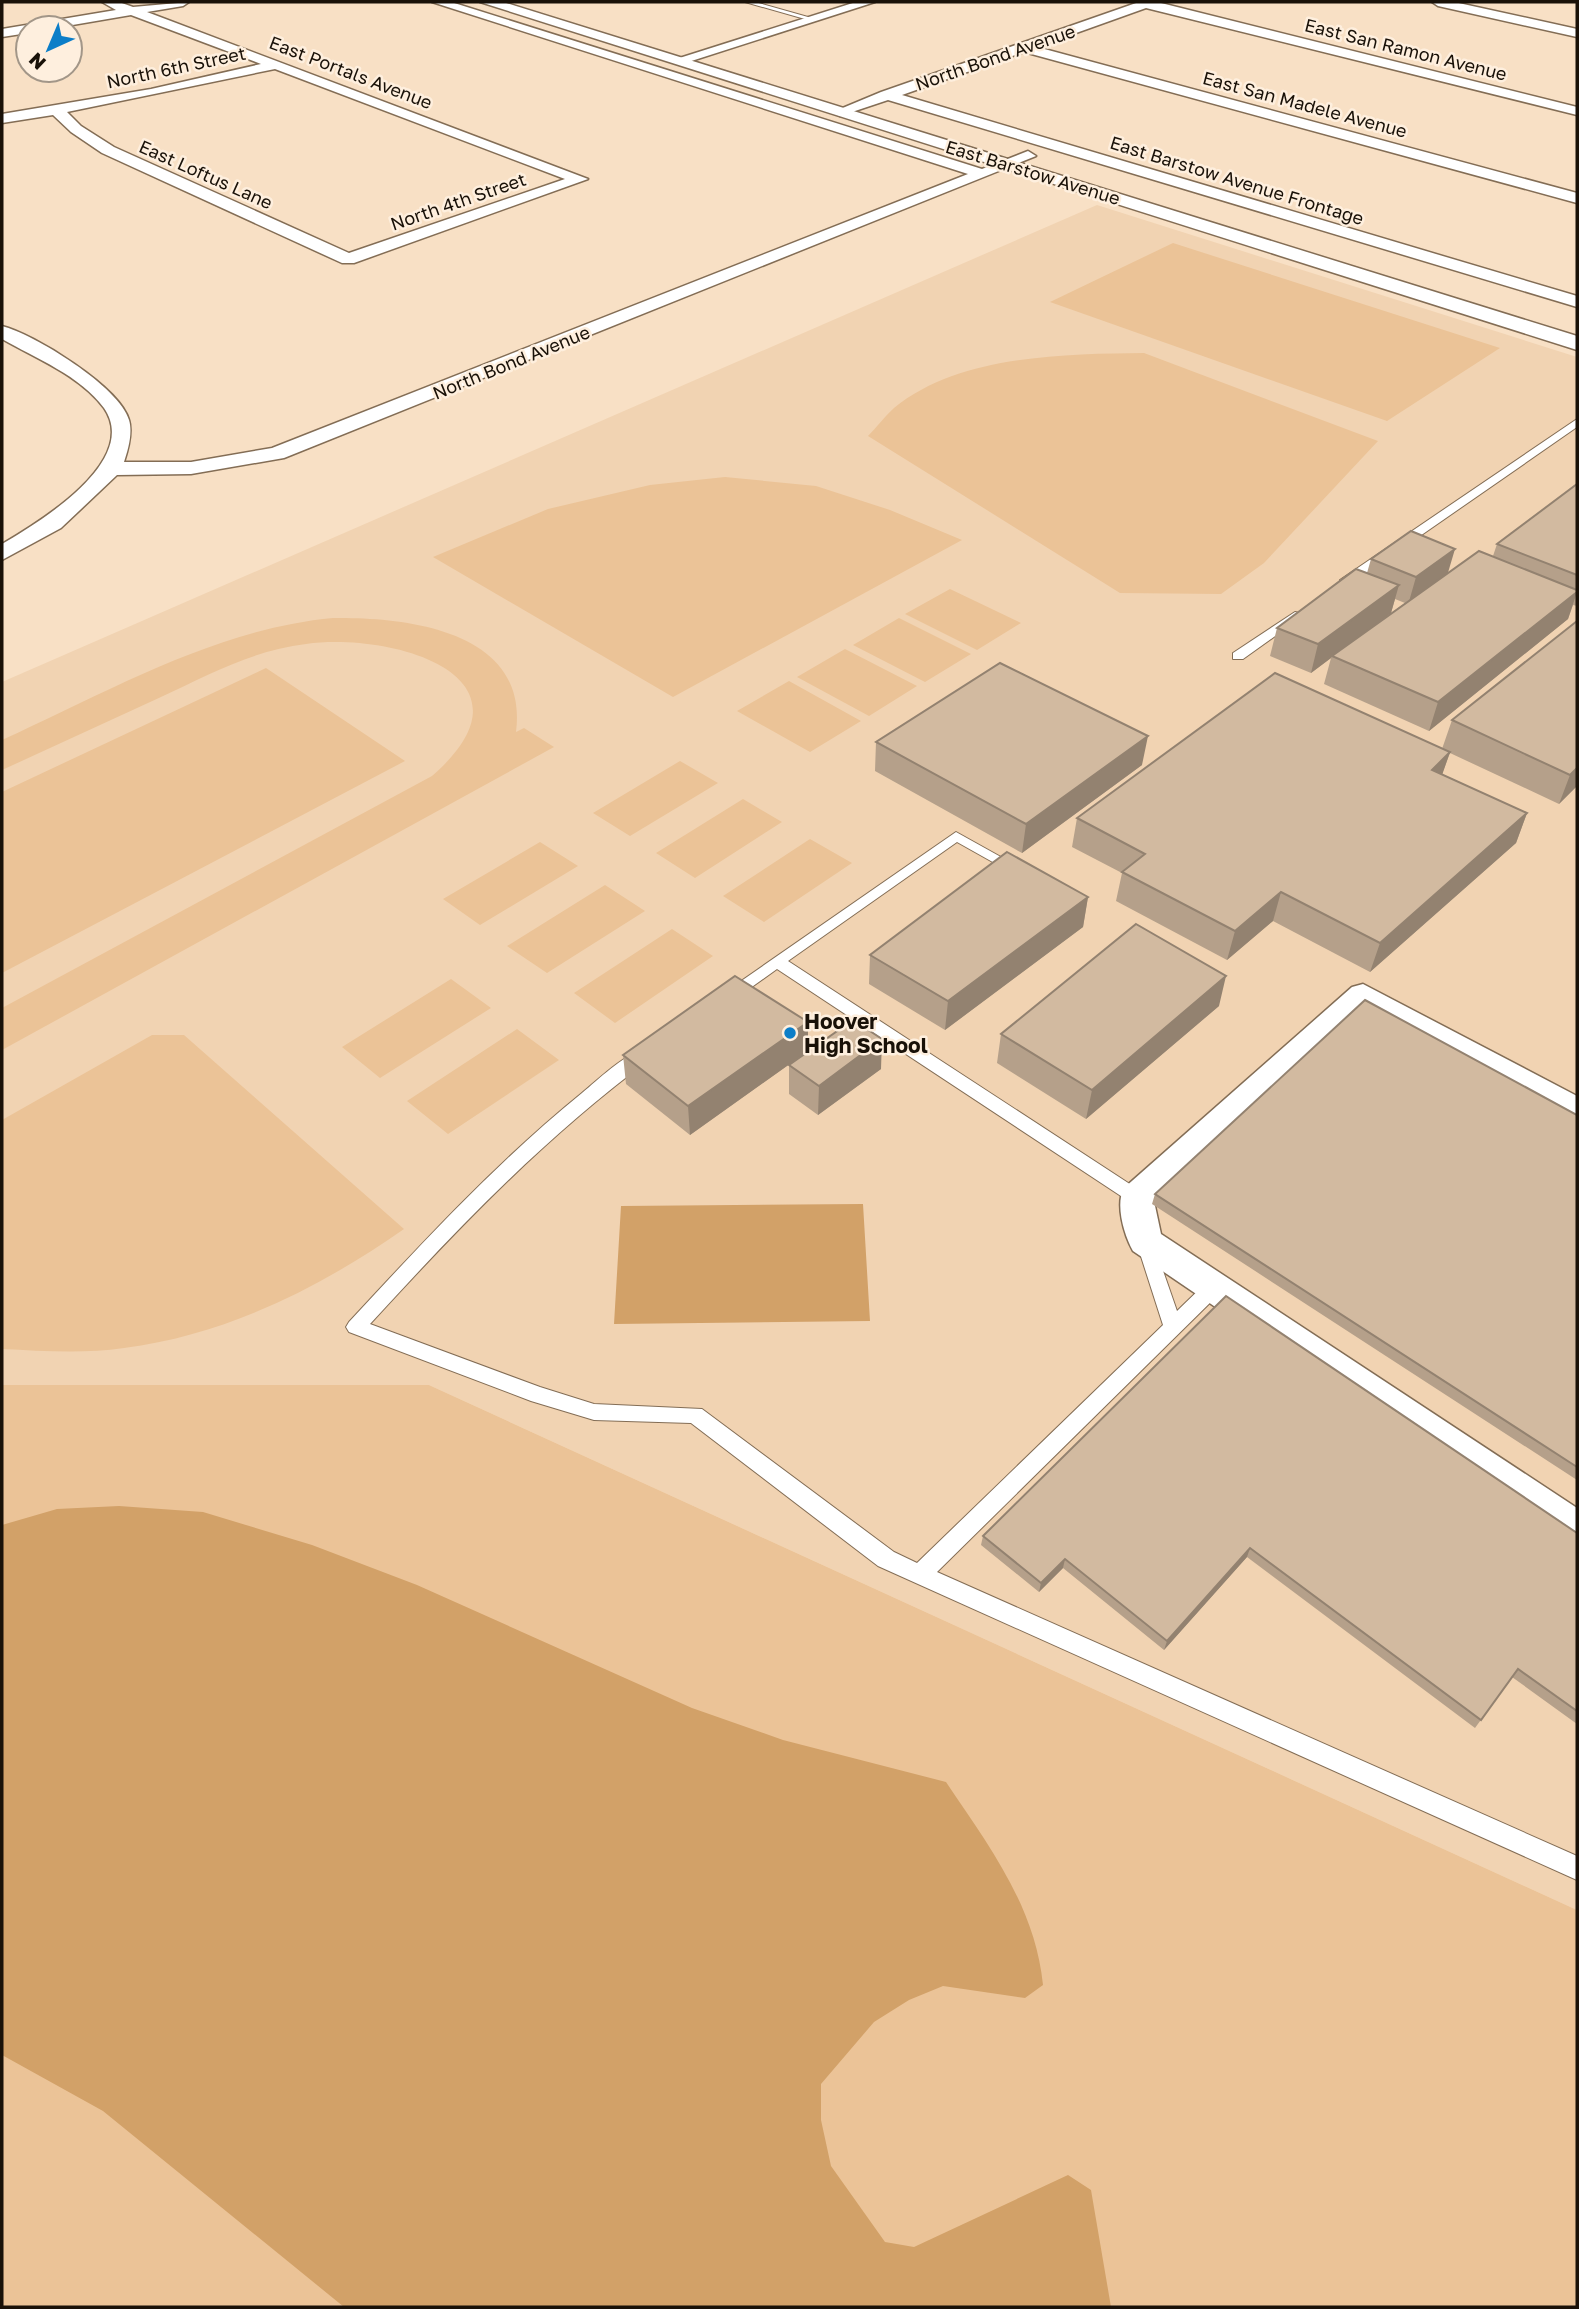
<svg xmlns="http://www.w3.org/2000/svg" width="1579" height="2309" viewBox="0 0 1579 2309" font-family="'Golos Text',sans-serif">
<rect width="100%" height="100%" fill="#f8e0c5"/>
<!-- built -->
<path fill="#f1d3b2" d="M 1097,205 L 1577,357 L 1577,1910 L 429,1385 L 2,1385 L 2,682 Z"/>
<!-- green -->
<path fill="#ebc397" d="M 1173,243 L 1500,348 L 1387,421 L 1050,302 Z
M 1144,353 L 1378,441 L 1264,563 L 1221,594 L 1120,593 L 868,436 C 877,427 885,416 894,408 C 959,355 1064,354 1144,353 Z
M 725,477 L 816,486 L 890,510 L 962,540 L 673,697 L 433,557 L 548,509 L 650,485 Z
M 950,589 L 1021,623 L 977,650 L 905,614 Z
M 333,618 C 408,617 529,631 516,732 L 524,728 L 554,747 L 2,1050 L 2,1008 L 432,776 C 547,676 392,632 306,644 C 254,650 208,675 161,697 C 108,721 55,746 2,770 L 2,740 C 108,692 215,629 333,618 Z
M 899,618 L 971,654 L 925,682 L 853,645 Z
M 845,649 L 917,686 L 869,716 L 797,677 Z
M 266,668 L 405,761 L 2,973 L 2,792 Z
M 789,681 L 861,721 L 810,752 L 737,711 Z
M 680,761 L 718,783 L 630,836 L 593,813 Z
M 743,799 L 782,822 L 695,878 L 656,853 Z
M 810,839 L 852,863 L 764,922 L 723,896 Z
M 540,842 L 578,866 L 480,925 L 443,899 Z
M 605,885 L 645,911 L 547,973 L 507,946 Z
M 672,929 L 713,956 L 615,1023 L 574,993 Z
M 451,979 L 491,1008 L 380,1078 L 342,1047 Z
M 517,1029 L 559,1060 L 448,1134 L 407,1101 Z
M 152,1035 L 184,1035 L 404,1229 C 321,1287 227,1335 124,1348 C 84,1354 42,1351 2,1349 L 2,1120 Z
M 2,1385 L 429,1385 L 1577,1910 L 1577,2307 L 2,2307 Z"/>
<!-- water -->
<path fill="#d2a168" d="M 863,1204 L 870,1321 L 614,1324 L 621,1206 Z
M 119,1506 L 203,1512 L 312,1545 L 417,1585 L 692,1708 L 783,1740 L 946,1782 C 989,1846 1035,1906 1043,1985 L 1025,1998 L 943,1986 L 909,2000 L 874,2022 L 821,2084 L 821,2120 L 831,2166 L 885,2242 L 914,2247 L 1068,2175 L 1091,2190 L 1111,2307 L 344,2307 L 103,2111 L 2,2055 L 2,1525 L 57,1509 Z"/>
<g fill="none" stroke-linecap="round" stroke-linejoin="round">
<!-- lane casing -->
<g stroke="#836d55" stroke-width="2">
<path id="lane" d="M 745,2 L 755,2 L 815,19 L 812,21 Z
M 1577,419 L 1577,427 L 1348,586 L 1340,586 L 1340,580 Z
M 1295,612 L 1299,613 L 1299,619 L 1243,659 L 1233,659 L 1233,653 Z
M 956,832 L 1026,871 L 1024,874 L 1014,874 L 957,842 L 788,961 L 1142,1192 L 1145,1197 L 1142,1202 L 1130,1202 L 777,969 L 735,999 L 723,999 L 721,995 Z
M 643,1050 L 649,1052 L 651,1056 L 649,1060 C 545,1137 457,1229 370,1324 L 540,1387 L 594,1404 L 702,1409 L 894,1552 L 917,1563 L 1163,1325 L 1137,1244 L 1140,1239 L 1152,1239 L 1177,1311 L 1207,1282 L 1221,1282 L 1223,1287 L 1221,1292 L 937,1572 L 1577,1856 L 1577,1880 L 878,1566 L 691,1423 L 594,1420 L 531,1401 L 349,1332 L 346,1327 L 349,1322 C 423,1242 497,1162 582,1093 C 599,1079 622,1056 643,1050 Z"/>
</g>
<!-- street casing -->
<g stroke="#836d55" stroke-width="3">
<path id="street" d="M 102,2 L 119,2 L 133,7 L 189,2 L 183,6 L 147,12 L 588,179 L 354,263 L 342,263 L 102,153 L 71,132 L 53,115 L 2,123 L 2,114 L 151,89 L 261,64 L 131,15 L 55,28 L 28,28 L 28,33 L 2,37 L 2,29 L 116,10 ZM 275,69 L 565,179 L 349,253 L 114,147 L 81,126 L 67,112 Z
M 432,2 L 451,2 L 982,169 L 1028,151 L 1036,156 L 284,458 L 191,474 L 117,475 L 61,528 L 2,560 L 2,544 C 38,523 141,461 104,408 C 81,376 35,358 2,339 L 2,326 C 34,334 120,387 129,420 C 133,433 128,450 124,462 L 191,462 L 272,448 L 968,174 Z
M 856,2 L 875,2 L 682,64 L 670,61 Z
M 1139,2 L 1157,2 L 1577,107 L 1577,115 L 1146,8 L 1037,47 L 1577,193 L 1577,203 L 1024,52 L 902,95 L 1577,296 L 1577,307 L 888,100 L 840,116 L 833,112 L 881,92 Z
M 1432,2 L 1454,2 L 1577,29 L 1577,37 L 1438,6 Z
M 1363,984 L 1577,1096 L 1577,1122 L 1566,1118 L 1366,1009 L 1154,1201 L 1161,1234 L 1577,1508 L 1577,1548 L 1563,1543 L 1133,1251 C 1124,1235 1115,1204 1124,1188 L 1352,987 Z"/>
</g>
<!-- secondary casing -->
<g stroke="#836d55" stroke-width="3">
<path id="secondary" d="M 480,2 L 503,2 L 1577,336 L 1577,350 Z"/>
</g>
<!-- lane -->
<use href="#lane" fill="#fff" fill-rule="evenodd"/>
<!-- street -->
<use href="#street" fill="#fff" fill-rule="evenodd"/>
<!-- secondary -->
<use href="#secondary" fill="#fff" fill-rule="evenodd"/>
</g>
<!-- wall -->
<path fill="#b5a08a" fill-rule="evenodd" d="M 1577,484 L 1577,606 L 1573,605 L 1568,619 L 1429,731 L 1324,684 L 1331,658 L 1311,673 L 1270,656 L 1277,628 L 1367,573 L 1371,559 L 1448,573 L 1493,556 L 1497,544 ZM 1395,599 L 1405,603 L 1372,627 L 1391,613 Z
M 1577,621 L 1577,786 L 1559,804 L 1450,753 L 1442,774 L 1527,813 L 1516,843 L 1370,972 L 1273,921 L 1227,960 L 1116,901 L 1122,873 L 1072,847 L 1077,818 L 1442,749 L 1452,720 Z
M 876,742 L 1142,765 L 1022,853 L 875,771 Z
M 1088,897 L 1083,927 L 945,1030 L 869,984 L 870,955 Z
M 1219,1006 L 1086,1119 L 997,1063 L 1001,1034 Z
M 808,1051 L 690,1135 L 626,1084 L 623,1055 Z
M 789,1065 L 881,1069 L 818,1115 L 789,1094 Z
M 1577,1115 L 1577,1480 L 1152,1204 L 1155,1194 Z
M 1577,1533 L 1577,1724 L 1512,1677 L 1475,1728 L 1247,1557 L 1164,1650 L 1063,1568 L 1039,1592 L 981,1545 L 983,1536 Z"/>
<!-- shaded-wall -->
<path fill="#938270" d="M 1455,549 L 1447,576 L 1408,605 L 1416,577 Z
M 1399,585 L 1391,613 L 1333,656 L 1332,656 L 1331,658 L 1311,673 L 1318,644 Z
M 1577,592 L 1568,619 L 1429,731 L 1438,702 Z
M 1148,736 L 1142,765 L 1022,853 L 1026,824 Z
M 1450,752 L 1440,781 L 1432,770 Z
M 1577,768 L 1577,786 L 1559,804 L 1570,775 Z
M 1527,813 L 1516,843 L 1370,972 L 1380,943 Z
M 1281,892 L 1273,921 L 1227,960 L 1235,931 Z
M 1088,897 L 1083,927 L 945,1030 L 948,1001 Z
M 1226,976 L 1219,1006 L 1086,1119 L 1092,1090 Z
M 808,1022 L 808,1051 L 690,1135 L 688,1106 Z
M 882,1039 L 881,1069 L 818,1115 L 819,1086 Z
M 1250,1548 L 1247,1557 L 1164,1650 L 1167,1641 Z
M 1065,1559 L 1063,1568 L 1039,1592 L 1041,1583 Z"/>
<!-- building -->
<path fill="#d2baa0" stroke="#938270" stroke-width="2" d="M 1577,484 L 1577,575 L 1497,544 Z
M 1411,531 L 1455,549 L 1416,577 L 1371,559 Z
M 1479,551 L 1577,590 L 1577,592 L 1438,702 L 1332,656 Z
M 1356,569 L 1399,585 L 1318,644 L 1277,628 Z
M 1577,621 L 1577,768 L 1570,775 L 1452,720 Z
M 1000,663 L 1148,736 L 1026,824 L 876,742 Z
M 1275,673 L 1450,752 L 1432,770 L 1527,813 L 1380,943 L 1281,892 L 1235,931 L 1122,872 L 1145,854 L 1077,818 Z
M 1007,852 L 1088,897 L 948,1001 L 870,955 Z
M 1136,924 L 1226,976 L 1092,1090 L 1001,1034 Z
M 735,976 L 808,1022 L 688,1106 L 623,1055 Z
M 1365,1000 L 1577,1115 L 1577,1467 L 1155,1194 Z
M 853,1020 L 882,1039 L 819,1086 L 789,1065 Z
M 1226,1296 L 1577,1533 L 1577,1711 L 1518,1669 L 1481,1720 L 1250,1548 L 1167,1641 L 1065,1559 L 1041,1583 L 983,1536 Z"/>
<!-- markers -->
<circle fill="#0c7ec8" stroke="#feefde" stroke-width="2.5" cx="790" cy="1033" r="7"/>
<g text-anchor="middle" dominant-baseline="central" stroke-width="5" stroke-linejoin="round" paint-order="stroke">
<!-- far-street labels -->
<g font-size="18" fill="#191108" stroke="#feefde">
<text transform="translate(1406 49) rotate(14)">East San Ramon Avenue</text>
<text transform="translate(995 57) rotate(-19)">North Bond Avenue</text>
<text transform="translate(176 67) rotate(-12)">North 6th Street</text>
<text transform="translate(351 72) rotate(21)">East Portals Avenue</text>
<text transform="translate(1305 104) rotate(15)">East San Madele Avenue</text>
<text transform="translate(1033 172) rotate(17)">East Barstow Avenue</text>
<text transform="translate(206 174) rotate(24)">East Loftus Lane</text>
<text transform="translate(1237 180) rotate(17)">East Barstow Avenue Frontage</text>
<text transform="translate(458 201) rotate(-19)">North 4th Street</text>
<text transform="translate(511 362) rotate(-22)">North Bond Avenue</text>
</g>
<!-- poi labels -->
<g font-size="21" font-weight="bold" fill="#191108" stroke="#feefde" text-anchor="start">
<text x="804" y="1021">Hoover<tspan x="804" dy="24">High School</tspan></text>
</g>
</g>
<!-- border -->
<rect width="1579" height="2309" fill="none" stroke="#191108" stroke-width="7"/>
<!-- north arrow -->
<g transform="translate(49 49) rotate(224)"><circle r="33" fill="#feefde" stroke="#a29688" stroke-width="2"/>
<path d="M0-5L12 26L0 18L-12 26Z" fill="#0c7ec8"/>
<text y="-10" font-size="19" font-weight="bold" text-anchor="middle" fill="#191108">N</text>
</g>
</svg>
